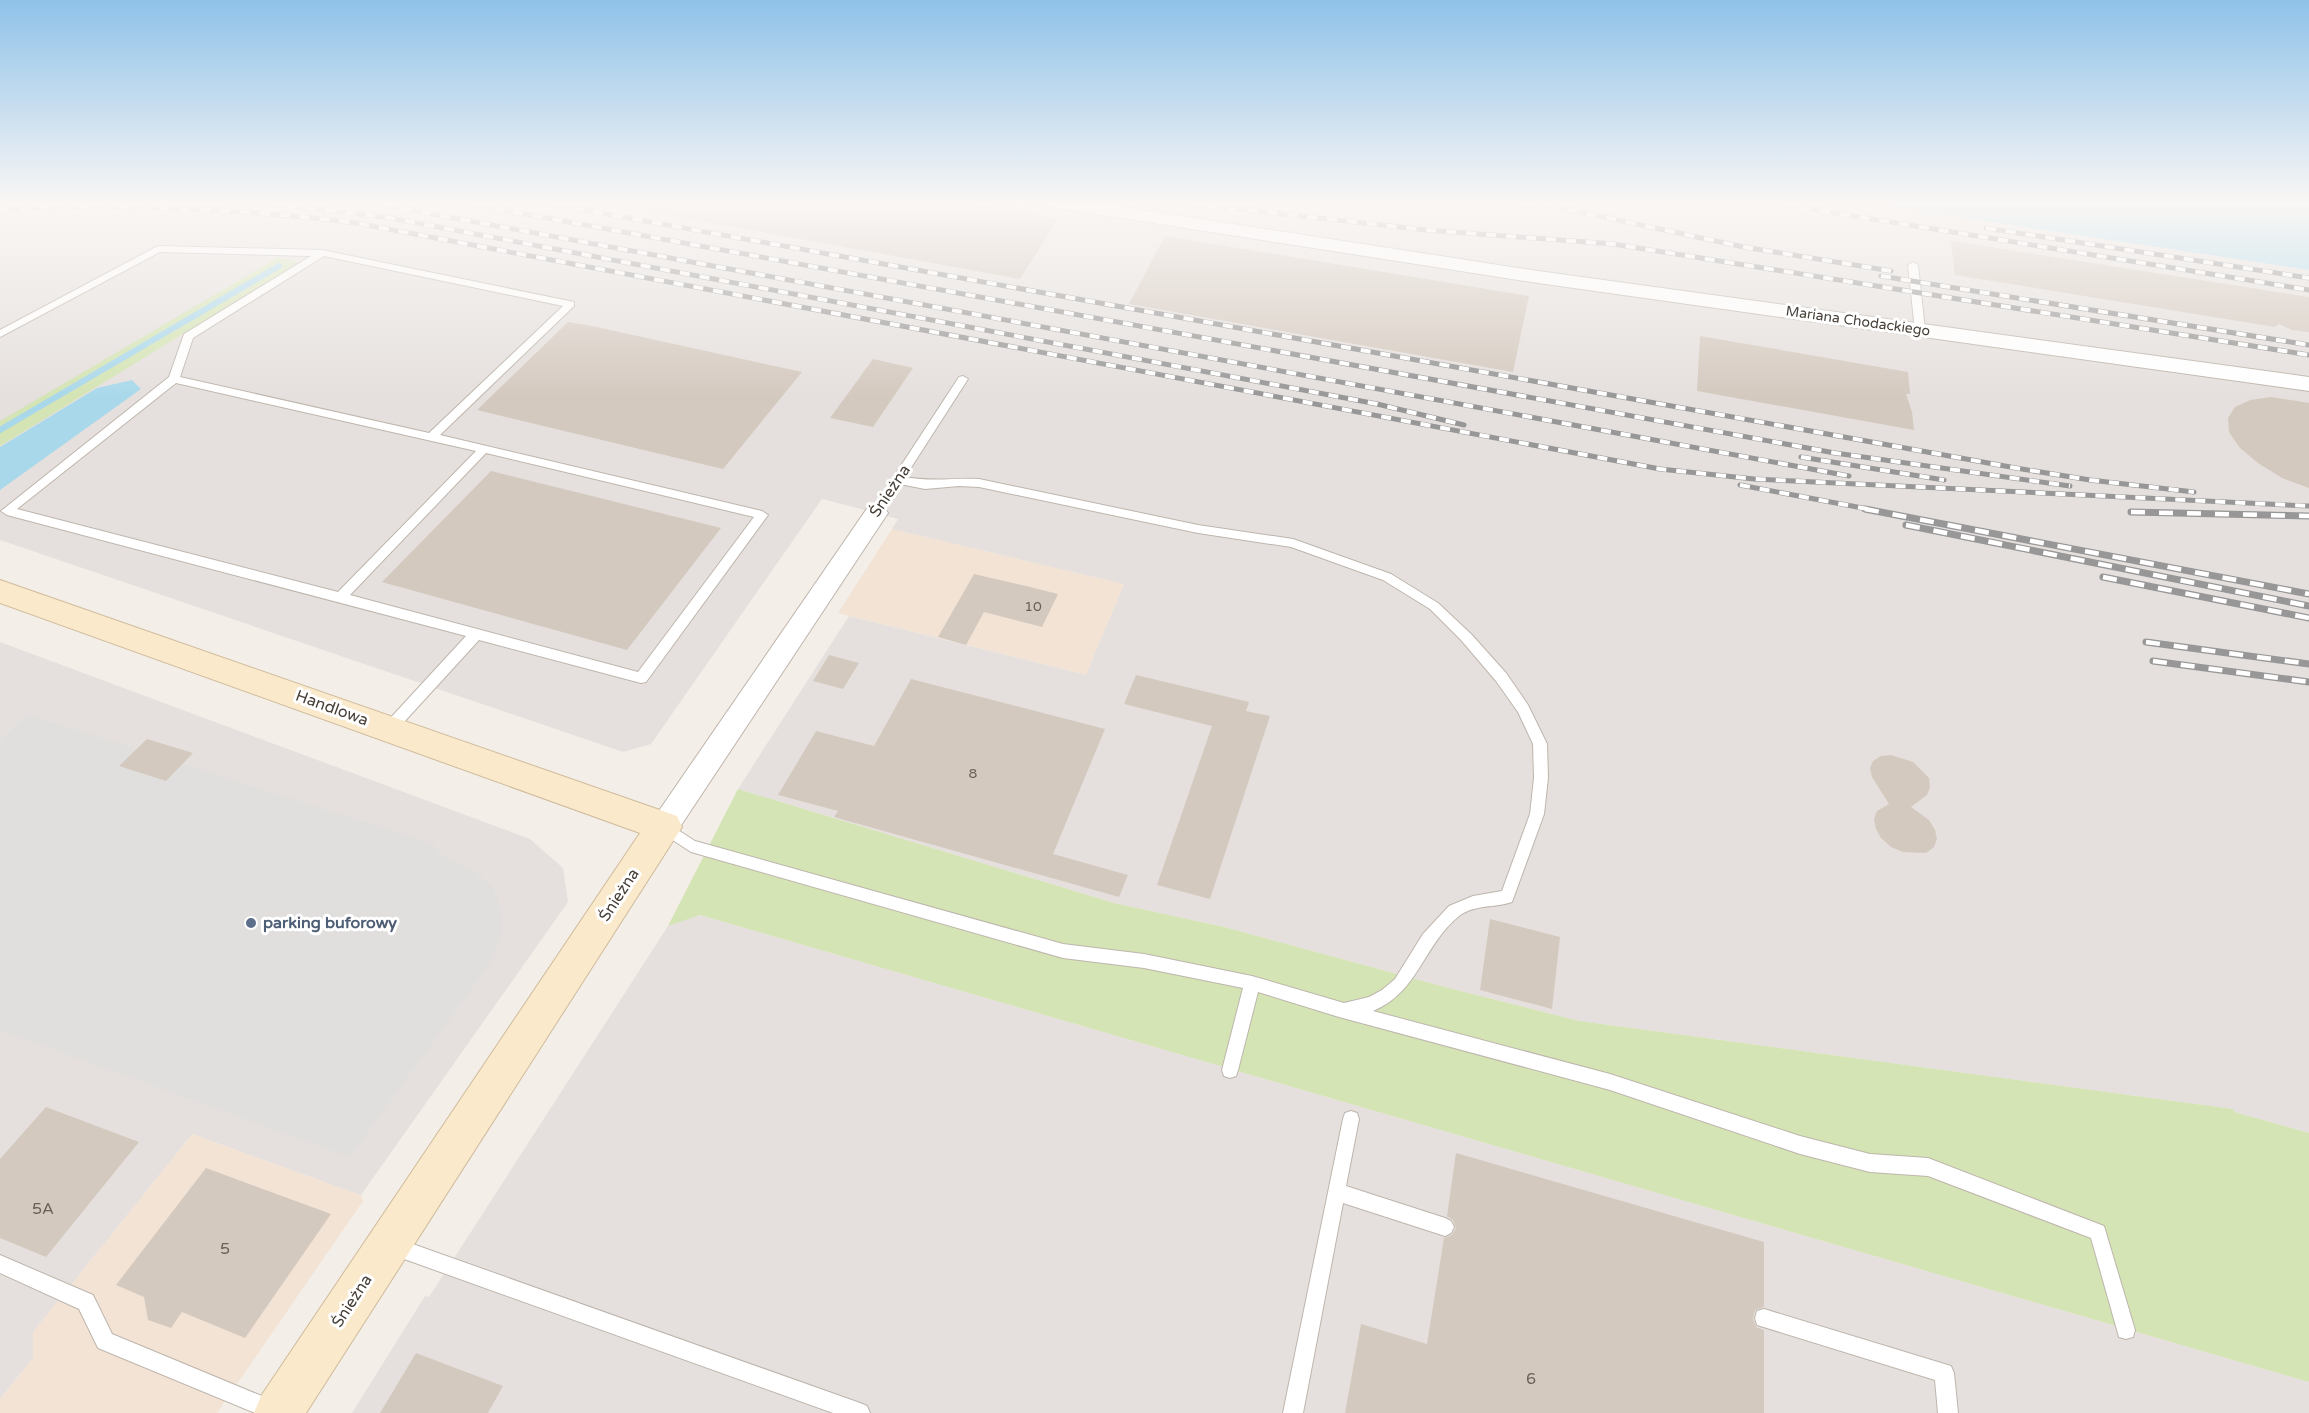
<svg xmlns="http://www.w3.org/2000/svg" width="2309" height="1413" viewBox="0 0 2309 1413" font-family="'Varela Round',sans-serif">
<rect width="100%" height="100%" fill="#f3eee8"/>
<!-- commercial -->
<path fill="#f3e3d5" d="M 892,529 L 1124,584 L 1086,675 L 838,613 Z
M 192,1134 L 361,1195 L 363,1201 L 217,1413 L 0,1413 L 0,1399 L 33,1358 L 33,1332 Z"/>
<!-- industrial -->
<path fill="#e5e0dd" d="M 0,201 L 1852,201 L 2309,270 L 2309,1133 L 2234,1112 L 2233,1109 L 1579,1021 L 1441,986 L 1224,927 L 1114,903 L 738,789 L 849,616 L 1086,675 L 1124,584 L 892,529 L 898,519 L 846,505 L 822,499 L 651,744 L 623,752 L 0,540 Z
M 0,642 L 530,839 L 563,868 L 568,902 L 361,1195 L 192,1134 L 33,1332 L 33,1358 L 0,1399 Z
M 700,915 L 2309,1382 L 2309,1413 L 352,1413 L 425,1296 L 429,1297 L 668,926 Z"/>
<!-- green -->
<path fill="#d4e4b4" d="M 279,257 L 299,263 L 0,446 L 0,421 Z
M 738,789 L 1114,903 L 1224,927 L 1441,986 L 1579,1021 L 2233,1109 L 2234,1112 L 2309,1133 L 2309,1382 L 700,915 L 668,926 Z"/>
<!-- parking -->
<path fill="#e1dfdd" d="M 28,714 L 433,844 L 442,855 L 473,870 L 492,886 L 501,908 L 501,938 L 489,965 L 350,1157 L 0,1030 L 0,740 Z"/>
<!-- water -->
<path fill="#a9d8eb" d="M 1852,201 L 2309,201 L 2309,270 Z
M 132,380 L 141,389 L 0,490 L 0,447 L 97,388 Z"/>
<g fill="none" stroke-linecap="round" stroke-linejoin="round">
<!-- stream -->
<path stroke="#a9d8eb" stroke-width="6" d="M 0,430 L 279,266"/>
</g>
<!-- building -->
<path fill="#d4c9bf" d="M 647,201 L 704,201 L 718,203 L 720,201 L 952,201 L 1058,219 L 1020,279 L 646,211 Z
M 1165,236 L 1529,296 L 1513,372 L 1129,304 Z
M 1951,241 L 2309,297 L 2309,332 L 2292,330 L 2279,324 L 2275,327 L 1955,275 Z
M 568,322 L 592,326 L 802,372 L 723,469 L 477,410 Z
M 1700,336 L 1908,372 L 1910,394 L 1906,394 L 1912,412 L 1914,430 L 1697,391 Z
M 873,359 L 913,368 L 873,427 L 830,418 Z
M 2271,397 L 2309,403 L 2309,488 L 2282,478 L 2258,463 L 2240,448 L 2229,432 L 2228,418 L 2235,407 L 2250,400 Z
M 491,471 L 721,528 L 627,650 L 382,582 Z
M 974,574 L 1026,586 L 1058,594 L 1042,627 L 984,612 L 966,645 L 938,637 Z
M 829,655 L 859,663 L 843,689 L 813,681 Z
M 1136,675 L 1249,702 L 1246,711 L 1270,716 L 1210,899 L 1157,885 L 1212,726 L 1124,704 Z
M 911,679 L 1105,729 L 1053,854 L 1128,875 L 1119,897 L 834,817 L 838,811 L 778,795 L 816,731 L 874,746 Z
M 147,739 L 193,753 L 166,781 L 119,766 Z
M 1891,755 L 1913,762 L 1929,778 L 1930,787 L 1927,795 L 1911,807 L 1929,820 L 1935,830 L 1937,839 L 1934,847 L 1926,853 L 1903,852 L 1891,847 L 1881,838 L 1876,829 L 1874,819 L 1877,811 L 1889,804 L 1872,777 L 1870,768 L 1873,761 L 1881,756 Z
M 1490,919 L 1560,937 L 1552,1009 L 1480,990 Z
M 46,1107 L 139,1142 L 46,1257 L 0,1238 L 0,1159 Z
M 1456,1153 L 1764,1242 L 1764,1307 L 1755,1310 L 1753,1319 L 1756,1327 L 1764,1330 L 1764,1413 L 1345,1413 L 1361,1324 L 1427,1344 L 1444,1238 L 1452,1235 L 1456,1228 L 1453,1220 L 1447,1216 Z
M 206,1168 L 331,1214 L 245,1338 L 182,1312 L 171,1328 L 148,1320 L 144,1297 L 116,1285 Z
M 416,1353 L 503,1386 L 488,1413 L 380,1413 Z"/>
<g fill="none" stroke-linecap="round" stroke-linejoin="round">
<!-- lane casing -->
<g stroke="#beb5ac" stroke-width="2">
<path id="lane" d="M 158,246 L 322,250 L 574,302 L 574,306 L 440,435 L 762,511 L 768,515 L 646,682 L 641,683 L 479,640 L 394,733 L 384,733 L 382,729 L 384,725 L 466,636 L 7,515 L 1,511 L 169,377 L 184,334 L 311,256 L 160,252 L 0,337 L 0,330 ZM 324,256 L 563,306 L 429,433 L 180,377 L 193,338 ZM 176,383 L 476,451 L 338,592 L 17,509 ZM 486,453 L 754,517 L 638,672 L 350,595 Z
M 1913,262 L 1918,265 L 1925,330 L 1920,333 L 1915,330 L 1908,265 Z
M 963,376 L 968,379 L 905,477 C 930,482 954,478 979,479 L 1198,525 L 1293,539 L 1391,574 L 1438,603 L 1471,634 L 1506,673 L 1528,705 L 1547,744 L 1548,778 L 1544,814 L 1512,902 C 1495,908 1475,904 1459,916 C 1423,945 1419,992 1373,1011 L 1610,1074 L 1800,1136 L 1870,1154 L 1928,1158 L 2104,1226 L 2135,1330 L 2133,1337 L 2126,1339 L 2119,1337 L 2091,1238 L 1928,1176 L 1870,1172 L 1800,1154 L 1610,1090 L 1339,1017 L 1258,992 L 1238,1070 L 1236,1076 L 1230,1078 L 1224,1076 L 1222,1070 L 1243,988 L 1144,968 L 1063,958 L 691,852 L 659,831 L 657,827 L 659,823 L 664,821 L 695,841 L 1063,944 L 1144,954 L 1252,976 L 1344,1003 L 1369,997 L 1382,990 L 1395,979 L 1423,934 L 1449,906 L 1473,896 L 1502,891 L 1530,814 L 1534,778 L 1533,744 L 1518,712 L 1496,681 L 1461,640 L 1430,609 L 1383,580 L 1291,547 L 1198,533 L 979,487 L 959,486 L 925,489 L 900,484 L 880,516 L 872,516 L 870,513 L 872,510 L 959,377 Z
M 1351,1111 L 1357,1113 L 1359,1119 L 1346,1186 L 1445,1218 L 1451,1221 L 1454,1227 L 1451,1233 L 1445,1236 L 1343,1203 L 1303,1413 L 1283,1413 L 1343,1119 L 1345,1113 Z
M 393,1237 L 860,1403 L 867,1406 L 870,1413 L 833,1413 L 393,1255 L 387,1252 L 384,1246 L 387,1240 Z
M 0,1255 L 93,1295 L 112,1334 L 281,1404 L 283,1413 L 255,1413 L 98,1348 L 79,1309 L 0,1273 Z
M 1764,1309 L 1951,1366 L 1954,1373 L 1958,1413 L 1938,1413 L 1935,1380 L 1757,1325 L 1755,1318 L 1757,1311 Z"/>
</g>
<!-- street casing -->
<g stroke="#beb5ac" stroke-width="2">
<path id="street" d="M 1042,201 L 1084,201 L 1538,271 L 2309,377 L 2309,391 L 1538,283 L 1051,207 L 1044,205 Z
M 876,505 L 884,507 L 888,513 L 884,519 L 674,836 L 664,839 L 654,836 L 649,827 L 654,818 L 868,507 Z"/>
</g>
<!-- secondary casing -->
<g stroke="#cfbb9b" stroke-width="2">
<path id="secondary" d="M 0,580 L 677,816 L 682,827 L 306,1413 L 254,1413 L 261,1396 L 640,833 L 0,603 Z"/>
</g>
<!-- lane -->
<use href="#lane" fill="#fff" fill-rule="evenodd"/>
<!-- street -->
<use href="#street" fill="#fff" fill-rule="evenodd"/>
<!-- secondary -->
<use href="#secondary" fill="#fae9cb" fill-rule="evenodd"/>
<!-- rail-far1 casing -->
<g stroke="#979797" stroke-width="5">
<path id="rail-far1" d="M 246,201 L 385,217 L 1377,404 L 1464,425
M 362,201 L 1849,476
M 454,201 L 1835,453 L 2070,486
M 534,201 L 2016,468 L 2090,480 L 2194,492
M 1168,201 L 1426,230 L 1613,244 L 2309,355
M 1497,201 L 1536,207
M 1528,201 L 1744,247 L 1891,271
M 1761,201 L 2309,290
M 0,209 C 119,204 237,208 356,223 L 1660,469 L 1754,479 L 2309,506
M 1986,228 L 2309,278
M 1881,276 L 2309,345
M 1801,457 L 1944,480
M 1740,485 L 1873,510"/>
</g>
<!-- rail casing -->
<g stroke="#979797" stroke-width="7">
<path id="rail" d="M 1865,509 L 2309,594
M 2131,512 L 2309,516
M 1906,525 L 2309,606
M 2103,577 L 2309,618
M 2146,642 L 2309,664
M 2153,661 L 2309,682"/>
</g>
<!-- rail-far1 -->
<use href="#rail-far1" stroke="#fff" stroke-width="4" stroke-dasharray="10" stroke-linecap="butt"/>
<!-- rail -->
<use href="#rail" stroke="#fff" stroke-width="4.5" stroke-dasharray="14" stroke-linecap="butt"/>
</g>
<!-- sky -->
<linearGradient id="sky" x2="0" y2="1"><stop stop-color="#8fc2e9"/><stop offset="0.51" stop-color="#faf7f5"/><stop offset="1" stop-color="#faf7f5" stop-opacity="0"/></linearGradient>
<rect width="2309" height="398" fill="url(#sky)"/>
<!-- markers -->
<circle fill="#5c6f8a" stroke="#fff" stroke-width="2" cx="251" cy="923" r="6"/>
<g text-anchor="middle" dominant-baseline="central" stroke-width="6" stroke-linejoin="round" paint-order="stroke">
<!-- far-street labels -->
<g font-size="14" fill="#463e37" stroke="#fff">
<text transform="translate(1858 321) rotate(8)">Mariana Chodackiego</text>
</g>
<!-- number labels -->
<g font-size="14" fill="#6a6159">
<text x="1033" y="606">10</text>
<text x="973" y="773">8</text>
</g>
<!-- street labels -->
<g font-size="16" fill="#463e37" stroke="#fff">
<text transform="translate(890 491) rotate(-56)">Śnieżna</text>
<text transform="translate(332 708) rotate(20)">Handlowa</text>
<text transform="translate(619 895) rotate(-57)">Śnieżna</text>
<text transform="translate(352 1301) rotate(-57)">Śnieżna</text>
</g>
<!-- service labels -->
<g font-size="16" font-weight="bold" fill="#4e5e75" stroke="#fff" text-anchor="start">
<text x="263" y="923">parking buforowy</text>
</g>
<!-- near-number labels -->
<g font-size="16" fill="#6a6159">
<text x="43" y="1209">5A</text>
<text x="225" y="1249">5</text>
<text x="1531" y="1379">6</text>
</g>
</g>
</svg>
